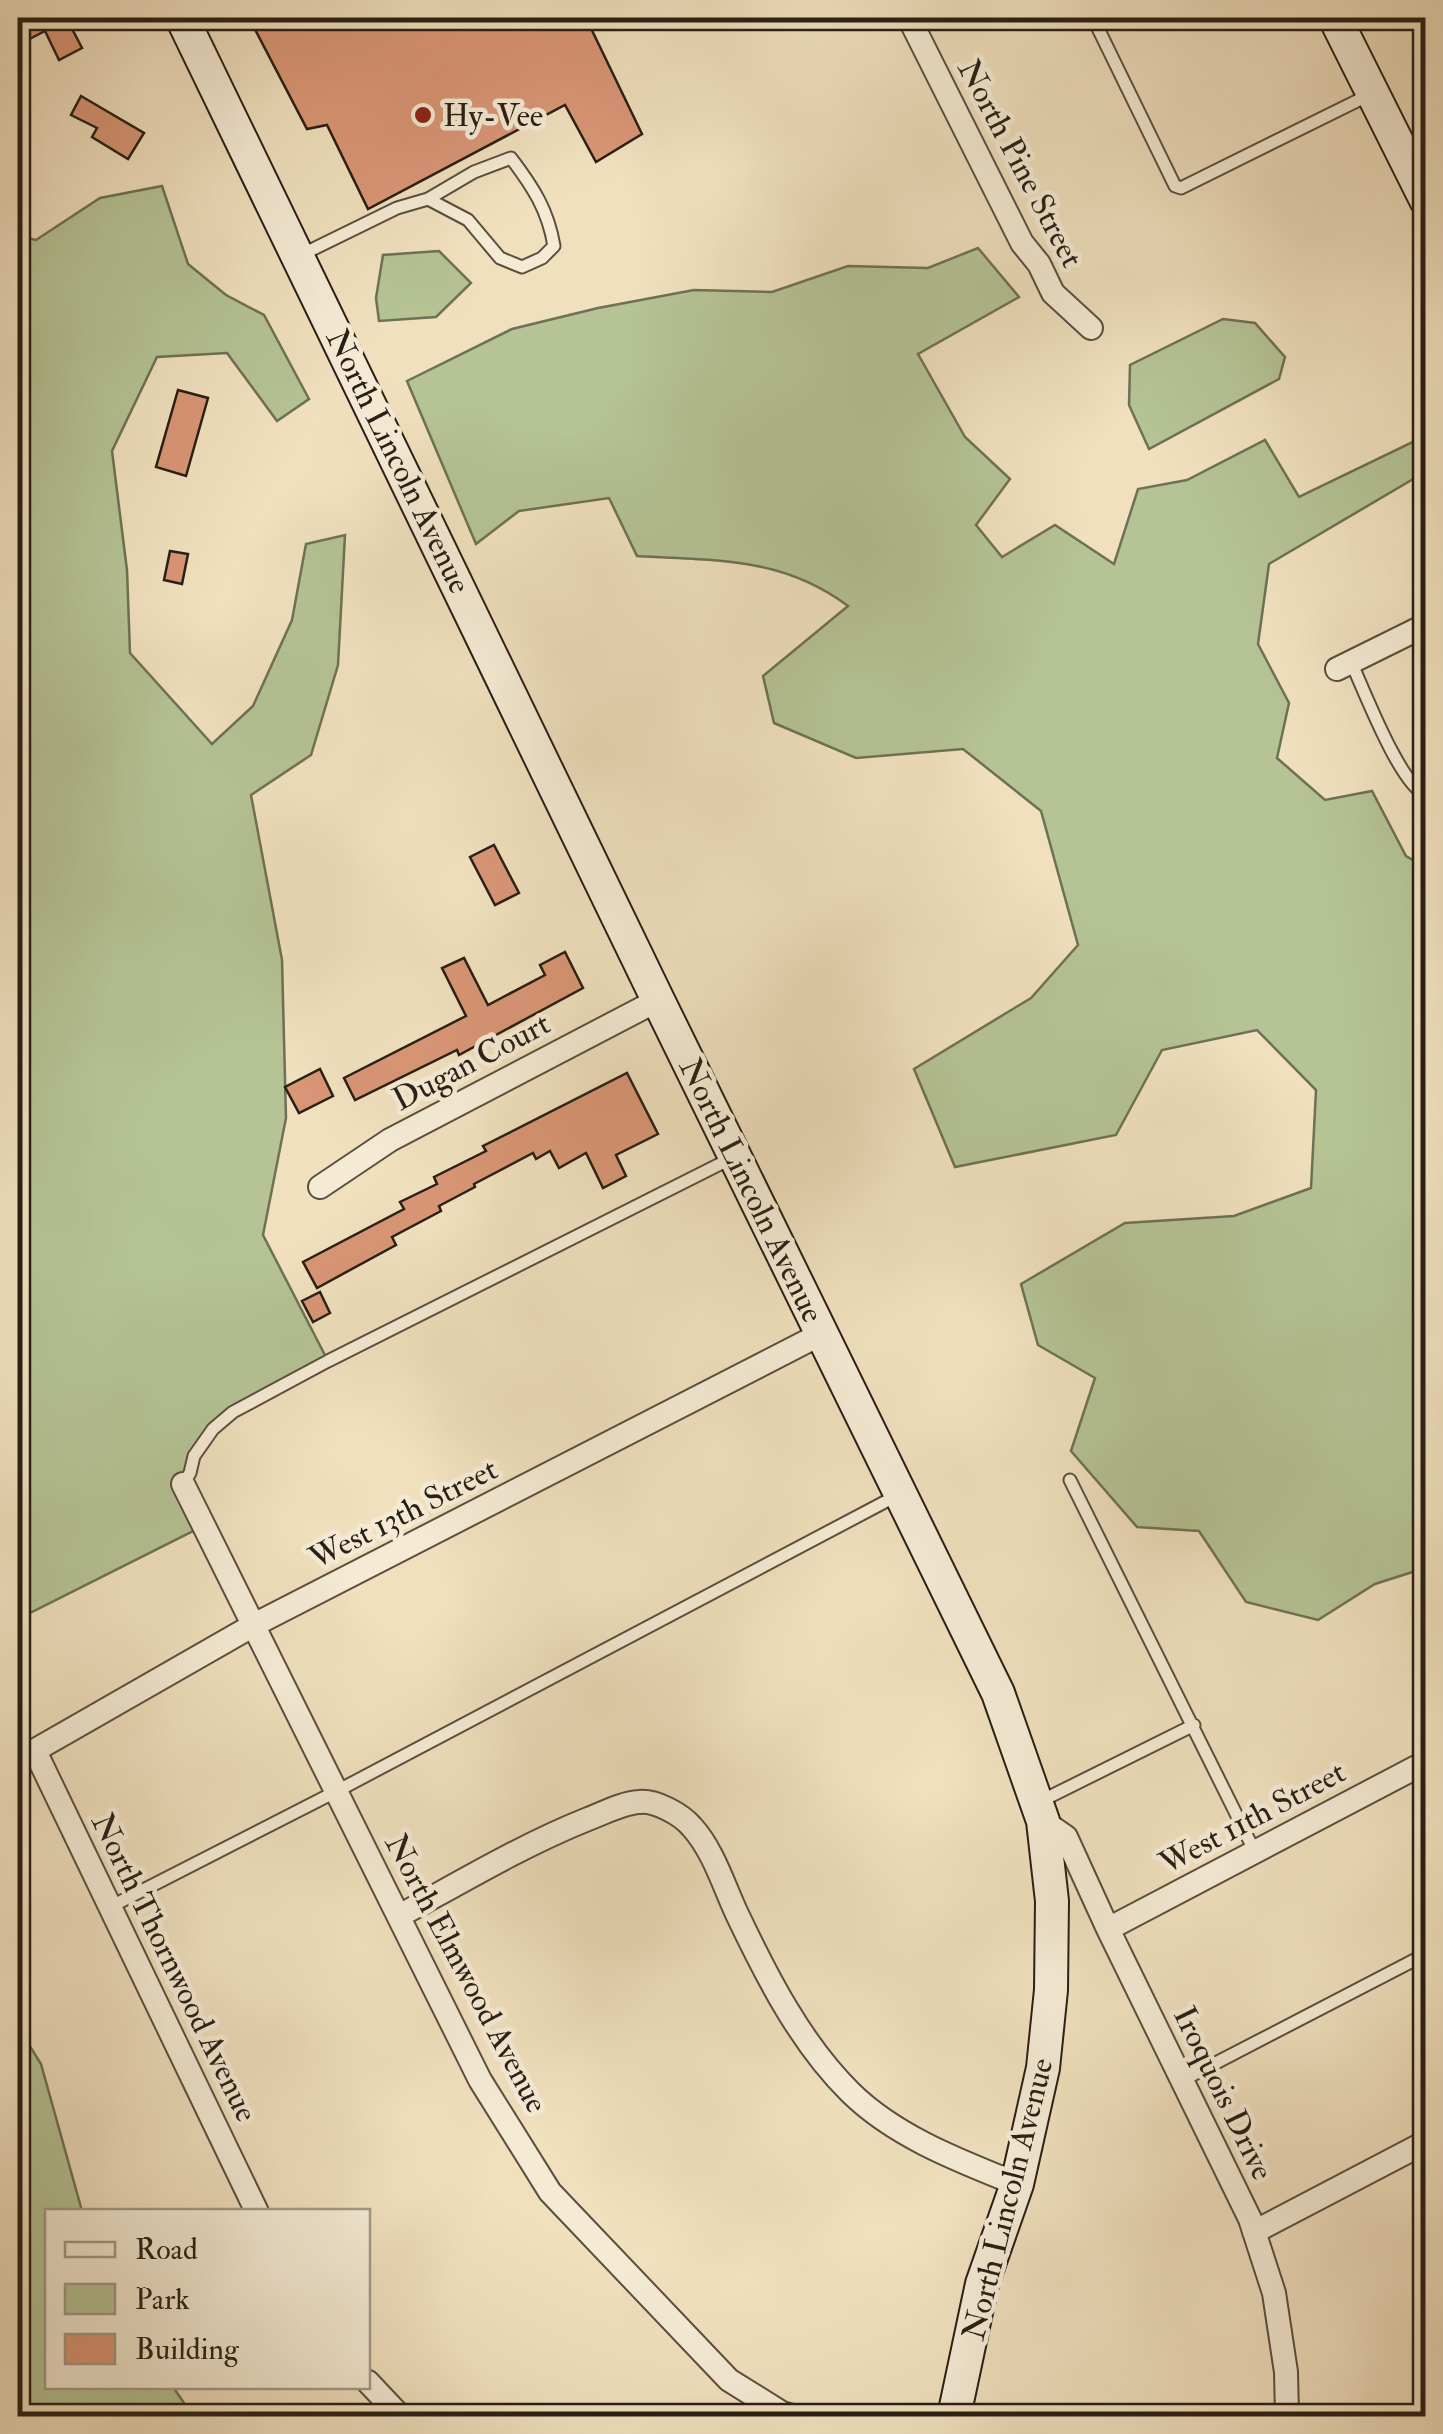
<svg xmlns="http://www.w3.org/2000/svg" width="1443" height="2434" font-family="'IM FELL Double Pica',serif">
<rect width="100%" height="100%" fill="#f0e0be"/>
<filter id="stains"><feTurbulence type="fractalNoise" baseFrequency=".002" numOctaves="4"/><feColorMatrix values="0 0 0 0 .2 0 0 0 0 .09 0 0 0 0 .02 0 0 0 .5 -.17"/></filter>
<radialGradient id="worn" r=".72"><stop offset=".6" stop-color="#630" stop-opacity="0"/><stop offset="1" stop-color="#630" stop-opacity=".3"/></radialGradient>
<!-- green -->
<path fill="#b5c395" stroke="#6e7155" stroke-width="2.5" d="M 162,186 L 188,264 L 226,295 L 264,315 L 309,399 L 277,421 L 227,353 L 157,357 L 112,451 L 127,570 L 130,653 L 212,744 L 253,706 L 292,620 L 306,544 L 345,535 L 338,665 L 311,755 L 251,795 L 282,960 L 286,1118 L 263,1235 L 328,1361 L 213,1429 L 190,1473 L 205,1525 L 18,1619 L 18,236 L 36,240 L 100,198 Z
M 978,248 L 1019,297 L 918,354 L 965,437 L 1010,479 L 976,525 L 1002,557 L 1055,525 L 1114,564 L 1138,489 L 1187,480 L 1265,440 L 1299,497 L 1425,436 L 1425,472 L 1269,564 L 1258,644 L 1289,703 L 1277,758 L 1325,800 L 1372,791 L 1406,856 L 1425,867 L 1425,1568 L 1375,1584 L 1318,1620 L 1246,1602 L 1199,1531 L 1137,1527 L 1071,1451 L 1095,1378 L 1038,1345 L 1021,1284 L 1125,1223 L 1234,1216 L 1311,1188 L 1316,1090 L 1257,1030 L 1162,1050 L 1116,1135 L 955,1167 L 914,1069 L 1031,998 L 1078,945 L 1041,811 L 963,749 L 856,758 L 774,723 L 763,676 L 848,606 C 781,556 715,561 637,556 L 609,498 L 519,511 L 476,544 L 407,381 L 512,329 L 598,308 L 694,290 L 772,292 L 848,266 L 928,268 Z
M 439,251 L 471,283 L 436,317 L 379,321 L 376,298 L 383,255 Z
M 1223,319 L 1255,323 L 1285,357 L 1279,379 L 1149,449 L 1129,405 L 1130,365 Z
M 18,2027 L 41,2064 L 82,2211 L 48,2212 L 48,2386 L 173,2387 L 193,2416 L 18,2416 Z"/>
<!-- building -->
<path fill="#d99676" stroke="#281f15" stroke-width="2.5" d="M 18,18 L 71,18 L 67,19 L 82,48 L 59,60 L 45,31 L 18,45 Z
M 249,18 L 586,18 L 642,134 L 596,162 L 565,105 L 368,209 L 327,125 L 307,129 Z
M 81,96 L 144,133 L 128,159 L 92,137 L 97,128 L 71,115 Z
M 178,390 L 208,398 L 186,476 L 156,467 Z
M 170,551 L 188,554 L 182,584 L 164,580 Z
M 494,845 L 519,893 L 495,905 L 470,857 Z
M 565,952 L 583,988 L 459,1055 L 457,1050 L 355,1100 L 344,1078 L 466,1016 L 442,968 L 464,958 L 488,1005 L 545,975 L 540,965 Z
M 320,1069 L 333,1096 L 299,1113 L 285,1087 Z
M 627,1073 L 658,1134 L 616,1155 L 626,1176 L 603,1188 L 586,1153 L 559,1168 L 550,1151 L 536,1159 L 533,1153 L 474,1184 L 475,1187 L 439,1206 L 441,1211 L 392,1237 L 396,1245 L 317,1288 L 303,1262 L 404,1209 L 400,1202 L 437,1184 L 434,1177 L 486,1151 L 483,1146 Z
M 320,1292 L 330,1313 L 313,1322 L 302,1301 Z"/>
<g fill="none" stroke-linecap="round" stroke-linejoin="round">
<defs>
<path id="lane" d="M 1093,18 L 1175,186 L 1181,188 L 1371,94
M 299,256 L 397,208 L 428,199 L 468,220 L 500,258 L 522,267 L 542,258 L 554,246 C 548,210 533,187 511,158 L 474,172 L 428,199
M 1351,662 C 1364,690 1400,785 1426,795
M 1070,1480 L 1255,1852
M 183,1484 L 190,1473 L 194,1456 L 213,1429 L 233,1412 L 328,1361 L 732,1158
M 1041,1801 L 1194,1725
M 110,1907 L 337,1791 L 898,1495
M 1181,2081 L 1426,1954"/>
<path id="street" d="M 909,18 L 1022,243 L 1039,264 L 1053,293 L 1091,328
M 1337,669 L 1426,625
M 320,1187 L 390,1140 L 658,1000
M 183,1484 L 480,2080 L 550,2192 L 729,2380 L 782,2413 L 792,2416
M 35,1751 L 257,2212
M 18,1760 L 252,1626 L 823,1333
M 1043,1821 L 1066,1837 L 1108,1929 L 1250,2219 L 1274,2293 L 1286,2372 L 1287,2416
M 399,1916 C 461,1882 523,1845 588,1819 C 604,1813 622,1803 639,1802 C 655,1800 681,1814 692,1827 C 713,1850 724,1886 737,1914 C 767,1977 801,2044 851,2093 C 896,2137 960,2161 1017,2184
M 1108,1929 L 1426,1762
M 1254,2232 L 1426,2142
M 368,2382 L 400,2416"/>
<path id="secondary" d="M 182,18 L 658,1000 L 998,1693 L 1043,1821 L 1052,1901 L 1051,1990 L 1043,2068 L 1017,2184 L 982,2284 L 954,2416
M 1335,18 L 1426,200"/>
</defs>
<!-- lane casing -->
<use href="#lane" stroke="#5a4f3f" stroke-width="15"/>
<!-- street casing -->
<use href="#street" stroke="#5a4f3f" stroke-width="26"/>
<!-- secondary casing -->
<use href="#secondary" stroke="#281f15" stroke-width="36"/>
<!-- lane -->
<use href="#lane" stroke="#f5ebd5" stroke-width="11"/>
<!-- street -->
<use href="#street" stroke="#f5ebd5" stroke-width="22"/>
<!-- secondary -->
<use href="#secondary" stroke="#f5ebd5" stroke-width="32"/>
</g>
<!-- markers -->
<circle fill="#8f2418" stroke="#f5ebd5" stroke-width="4" cx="423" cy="115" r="10"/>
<g text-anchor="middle" stroke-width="9" stroke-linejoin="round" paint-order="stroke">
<!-- poi labels -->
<g font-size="32" fill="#281f15" stroke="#f5ebd5" text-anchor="start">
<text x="443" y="126">Hy-Vee</text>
</g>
<!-- street labels -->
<g font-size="32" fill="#281f15" stroke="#f5ebd5">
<text transform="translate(1021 163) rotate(62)" y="11">North Pine Street</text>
<text transform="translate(399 461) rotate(64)" y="11">North Lincoln Avenue</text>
<text transform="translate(471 1061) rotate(-28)" y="11">Dugan Court</text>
<text transform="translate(752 1190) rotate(64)" y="11">North Lincoln Avenue</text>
<text transform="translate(403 1513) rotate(-27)" y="11">West 13th Street</text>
<text transform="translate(1252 1817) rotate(-28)" y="11">West 11th Street</text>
<text transform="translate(175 1967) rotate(64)" y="11">North Thornwood Avenue</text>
<text transform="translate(467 1973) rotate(62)" y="11">North Elmwood Avenue</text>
<text transform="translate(1224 2093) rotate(64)" y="11">Iroquois Drive</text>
<text transform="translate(1007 2199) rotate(-76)" y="11">North Lincoln Avenue</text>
</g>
</g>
<!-- margin -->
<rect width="1443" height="2434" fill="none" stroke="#f0e0be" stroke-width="60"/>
<rect x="20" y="20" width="1403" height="2394" fill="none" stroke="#281f15" stroke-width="5"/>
<rect x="30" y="30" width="1383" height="2374" fill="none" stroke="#281f15" stroke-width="2.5"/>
<!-- legend -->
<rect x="45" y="2209" width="325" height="180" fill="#f5ebd5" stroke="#a39988" stroke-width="2.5"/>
<rect x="65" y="2242" width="50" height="15" fill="#f5ebd5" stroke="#a39988" stroke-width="2.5"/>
<text x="135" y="2259" font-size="30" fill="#281f15">Road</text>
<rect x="65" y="2284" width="50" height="30" fill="#b5c395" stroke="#a39988" stroke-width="2.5"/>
<text x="135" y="2309" font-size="30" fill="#281f15">Park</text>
<rect x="65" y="2334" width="50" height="30" fill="#d99676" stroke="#a39988" stroke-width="2.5"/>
<text x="135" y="2359" font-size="30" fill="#281f15">Building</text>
<rect width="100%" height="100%" filter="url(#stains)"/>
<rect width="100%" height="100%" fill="url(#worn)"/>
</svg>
